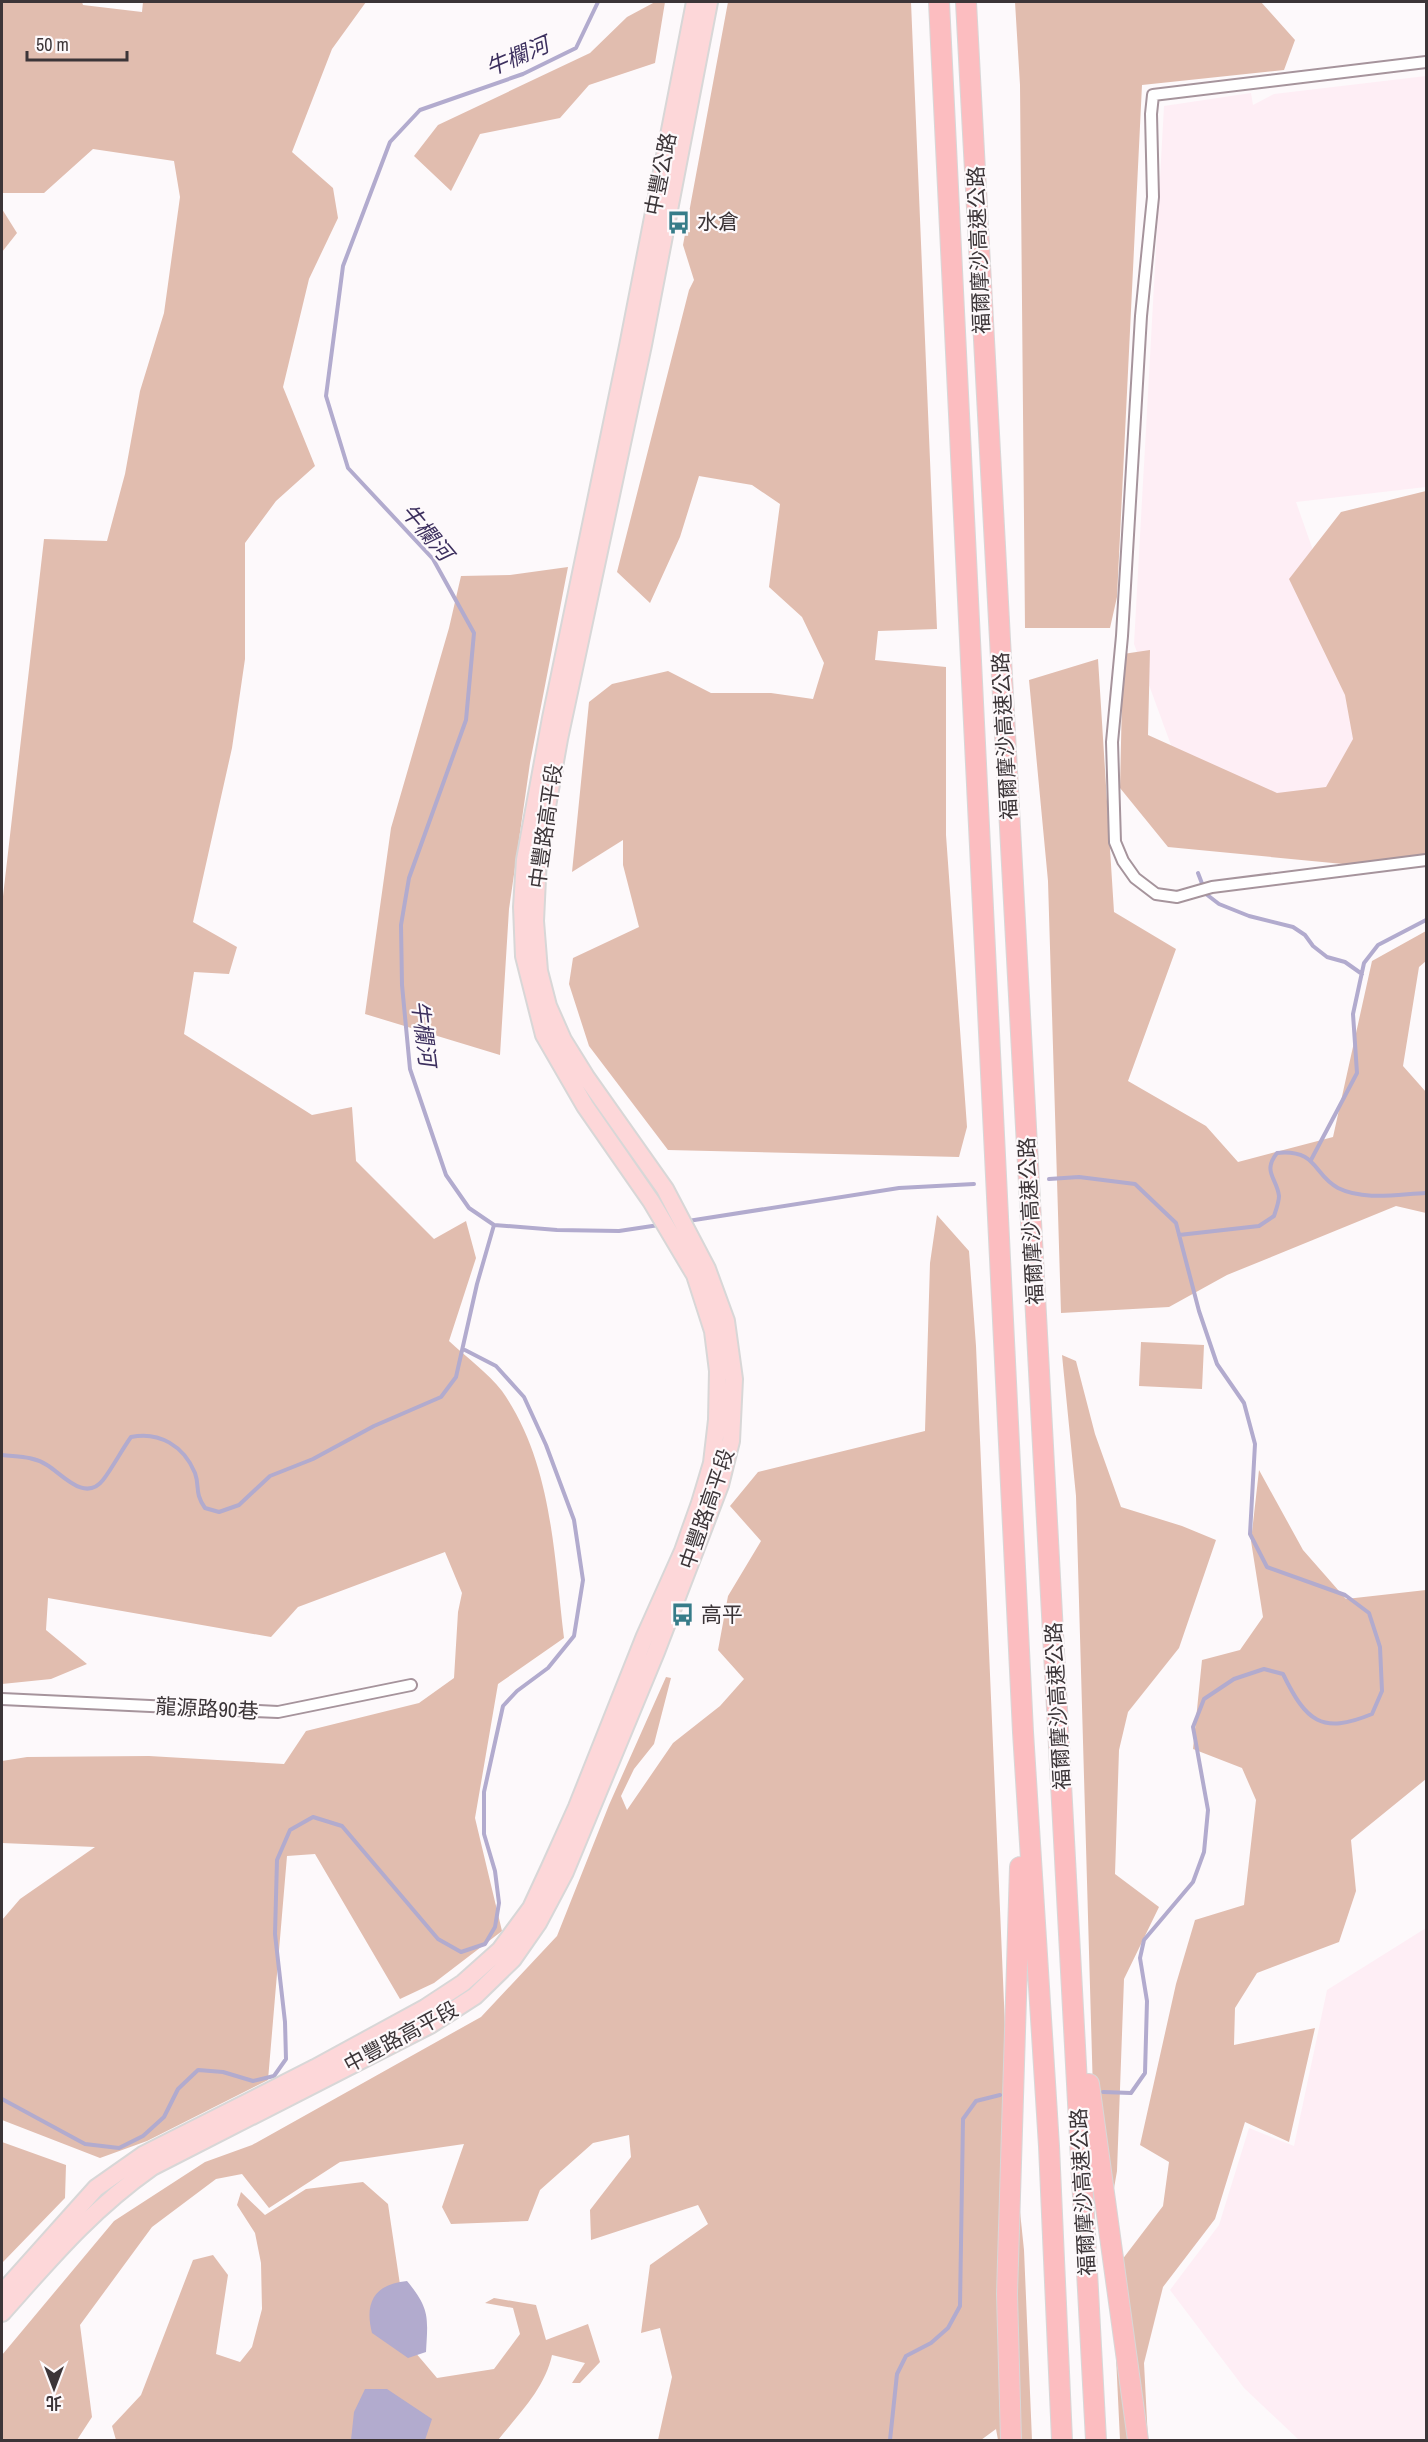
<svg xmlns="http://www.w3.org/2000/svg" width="1428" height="2442" font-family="'Archivo Narrow','Noto Sans TC',sans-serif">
<rect width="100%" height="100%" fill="#fdf9fb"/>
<!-- built -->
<path fill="#feeef5" d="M 1426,76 L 1426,487 L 1296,502 L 1378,735 L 1317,804 L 1179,767 L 1134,644 L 1164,106 L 1251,93 L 1253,105 L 1274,94 Z
M 1426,1928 L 1426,2440 L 1299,2440 L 1244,2388 L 1170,2290 L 1219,2225 L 1249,2128 L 1294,2146 L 1327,1990 Z"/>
<!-- green -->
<path fill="#e1bdaf" d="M 2,2 L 82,2 L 83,5 L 142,12 L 143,2 L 366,2 L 332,49 L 292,152 L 333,188 L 338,218 L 309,279 L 283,387 L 315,466 L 276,501 L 245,543 L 245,659 L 232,748 L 193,922 L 237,947 L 229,974 L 194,972 L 184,1034 L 312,1115 L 352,1107 L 356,1161 L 434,1239 L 466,1221 L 476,1258 L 449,1341 C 466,1357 488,1373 502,1391 C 552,1462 554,1555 564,1638 L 498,1684 L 475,1818 L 502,1931 L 434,1983 L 400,1999 L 315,1854 L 287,1856 L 268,2080 L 147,2141 L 100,2158 L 2,2120 L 2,1920 L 20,1899 L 95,1847 L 2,1843 L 2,1761 L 27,1757 L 149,1756 L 284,1764 L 306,1731 L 419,1703 L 454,1678 L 458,1612 L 462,1593 L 445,1552 L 298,1607 L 271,1637 L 48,1598 L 46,1630 L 87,1664 L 51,1679 L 2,1684 L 2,905 L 44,539 L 107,541 L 125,474 L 140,391 L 164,313 L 180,197 L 174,161 L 93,149 L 44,193 L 2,193 Z
M 655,2 L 665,2 L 655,63 L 589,85 L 560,118 L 480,134 L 451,191 L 414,156 L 438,125 L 590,53 L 627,17 Z
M 728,2 L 911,2 L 937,629 L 878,631 L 875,660 L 946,667 L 946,835 L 967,1127 L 959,1157 L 668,1150 L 589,1046 L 569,984 L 573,958 L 639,927 L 623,865 L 623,840 L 572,872 L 589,702 L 612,684 L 668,671 L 711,693 L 771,693 L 813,699 L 824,663 L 802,617 L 769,587 L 780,504 L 752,485 L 699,476 L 680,537 L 650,603 L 617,572 L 689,290 L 694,280 L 683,245 Z
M 1015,2 L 1261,2 L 1295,40 L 1284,70 L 1142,85 L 1117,597 L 1110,628 L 1025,628 L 1020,85 Z
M 2,209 L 17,233 L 2,252 Z
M 1426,491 L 1426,859 L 1364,866 L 1168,847 L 1120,788 L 1123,654 L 1150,650 L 1148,735 L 1277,793 L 1326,787 L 1353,739 L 1345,695 L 1289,579 L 1341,512 Z
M 568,567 L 530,763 L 509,909 L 500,1055 L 365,1014 L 391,828 L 449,628 L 461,576 L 510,575 Z
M 1098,659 L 1114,912 L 1176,949 L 1128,1081 L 1206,1126 L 1238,1162 L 1333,1137 L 1372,961 L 1426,931 L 1426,961 L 1419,967 L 1403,1066 L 1426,1092 L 1426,1213 L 1396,1206 L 1227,1275 L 1169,1307 L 1061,1313 L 1048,881 L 1029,680 Z
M 937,1215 L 969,1251 L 976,1346 L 1008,2097 L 1024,2250 L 1032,2440 L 998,2440 L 996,2429 L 981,2440 L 658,2440 L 672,2377 L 660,2328 L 641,2333 L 650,2265 L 708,2224 L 698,2205 L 591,2240 L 590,2210 L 631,2157 L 629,2135 L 593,2143 L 540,2190 L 528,2221 L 451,2224 L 442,2207 L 464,2144 L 340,2162 L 269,2208 L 242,2174 L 216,2179 L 152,2227 L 80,2325 L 92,2417 L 77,2440 L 2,2440 L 2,2355 L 114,2221 L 205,2162 L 252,2145 L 481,2017 L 557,1936 L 609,1805 L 666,1677 L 671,1678 L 654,1744 L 634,1769 L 621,1796 L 627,1810 L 673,1743 L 720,1706 L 744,1679 L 718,1650 L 728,1596 L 761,1541 L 730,1506 L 758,1472 L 925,1431 L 930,1263 Z
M 1141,1342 L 1204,1345 L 1202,1389 L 1139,1386 Z
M 1062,1355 L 1076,1361 L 1095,1434 L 1121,1507 L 1182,1526 L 1216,1540 L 1179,1648 L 1128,1712 L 1119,1750 L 1115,1874 L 1159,1907 L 1124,1979 L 1117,2171 L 1108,2223 L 1094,2127 L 1076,1496 Z
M 1259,1470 L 1303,1550 L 1346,1599 L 1426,1590 L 1426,1779 L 1351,1840 L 1356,1891 L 1339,1942 L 1257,1973 L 1235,2008 L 1234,2045 L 1315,2028 L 1289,2142 L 1245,2122 L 1215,2219 L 1163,2287 L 1144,2363 L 1148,2440 L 1120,2440 L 1112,2273 L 1163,2206 L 1169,2162 L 1140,2145 L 1176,1984 L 1195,1920 L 1244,1905 L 1256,1800 L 1242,1768 L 1193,1749 L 1202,1660 L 1240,1650 L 1263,1617 L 1251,1541 Z
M 2,2142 L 66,2165 L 65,2198 L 2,2263 Z
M 363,2182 L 388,2204 L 409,2345 L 437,2378 L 494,2369 L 520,2334 L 513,2308 L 485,2303 L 494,2298 L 536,2305 L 546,2340 L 588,2324 L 600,2362 L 580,2383 L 572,2383 L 585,2363 L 552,2355 C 545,2388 519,2414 498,2440 L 116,2440 L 112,2426 L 141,2395 L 193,2260 L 213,2255 L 228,2275 L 216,2354 L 240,2362 L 252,2347 L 262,2309 L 261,2263 L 255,2233 L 237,2205 L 241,2192 L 265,2215 L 306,2189 Z"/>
<!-- water -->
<path fill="#b2abce" d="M 407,2281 C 430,2309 428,2317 426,2352 L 408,2358 L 372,2333 C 364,2302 375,2284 407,2281 Z
M 365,2389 L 387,2389 L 432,2419 L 425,2440 L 351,2440 L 354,2412 Z"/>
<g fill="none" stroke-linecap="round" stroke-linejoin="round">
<!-- stream -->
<path stroke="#b2abce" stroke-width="4" d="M 598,2 L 576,48 L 523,74 L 420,110 L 390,142 L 343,266 L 326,396 L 348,468 L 433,559 L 474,633 L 466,720 L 409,878 L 401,925 L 402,985 L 410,1069 L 446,1175 L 469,1208 L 494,1225 L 557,1230 L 619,1231 L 659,1225
M 1198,873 L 1206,894 L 1219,904 L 1249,916 L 1293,927 L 1305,935 L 1313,946 L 1327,957 L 1345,962 L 1362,974
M 1311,1160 L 1357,1073 L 1353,1014 L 1364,963 L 1378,945 L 1426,920
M 1049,1179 L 1079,1177 L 1135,1184 L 1176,1223 L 1199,1311 L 1217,1364 L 1244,1403 L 1255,1444 L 1250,1534 L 1267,1567 L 1345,1595 L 1369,1613 L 1380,1647 L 1382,1691 L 1372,1714 C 1321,1735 1306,1721 1283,1674 L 1264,1669 L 1234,1679 L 1204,1699 L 1193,1727 L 1208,1810 L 1204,1852 L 1193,1882 L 1144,1940 L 1140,1958 L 1147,2001 L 1145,2073 L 1131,2093 L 1103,2092
M 688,1221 L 899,1188 L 974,1184
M 1179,1235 L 1259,1226 L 1274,1216 C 1276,1210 1279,1202 1279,1196 C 1277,1178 1262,1172 1277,1153 C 1318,1149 1313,1175 1338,1188 C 1364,1201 1399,1194 1426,1193
M 2,1455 C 17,1457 33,1456 47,1465 C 62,1474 85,1503 103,1480 C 113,1467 121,1451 131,1437 C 159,1431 184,1446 195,1473 C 200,1487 194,1492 205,1508 L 219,1512 L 239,1505 L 270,1476 L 313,1459 L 374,1426 L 441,1397 L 456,1377 L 477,1284 L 494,1225
M 2,2099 L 85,2144 L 119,2148 L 143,2136 L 164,2117 L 178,2089 L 198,2070 L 223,2072 L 253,2081 L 274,2076 L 286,2059 L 285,2022 L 275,1934 L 277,1860 L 290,1830 L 313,1817 L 342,1826 L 438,1939 L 461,1952 L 485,1944 L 495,1927 L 499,1903 L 495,1871 L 484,1834 L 484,1792 L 503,1706 L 517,1691 L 548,1668 L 574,1636 L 583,1580 L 574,1520 L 546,1445 L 524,1397 L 496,1366 L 465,1350
M 890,2440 L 897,2374 L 906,2356 L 931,2343 L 948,2328 L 960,2306 L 963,2119 L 976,2101 L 1000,2095"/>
<defs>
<path id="minor" d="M 1426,62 L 1153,95 L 1151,114 L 1153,197 L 1141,316 L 1122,636 L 1112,742 L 1115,842 L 1123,861 L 1135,878 L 1156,894 L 1177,897 L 1212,887 L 1426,860
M 2,1699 L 278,1712 L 411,1685"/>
<path id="primary" d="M 2,2293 L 96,2188 L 143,2155 L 315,2068 L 425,2008 L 463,1983 L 500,1950 L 531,1908 L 550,1867 L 577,1807 L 645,1636 L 683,1551 L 700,1503 L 712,1463 L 717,1420 L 718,1371 L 713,1331 L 695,1275 L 651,1201 L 585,1106 L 544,1035 L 524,956 L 522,907 L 525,860 L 551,718 L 628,346 L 695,2
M 2,2313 C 51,2258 91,2210 152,2167 L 430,2025 L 475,1996 L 513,1959 L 538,1923 L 565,1872 L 656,1652 L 720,1485 L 731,1441 L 734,1379 L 726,1321 L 707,1269 L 665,1189 L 586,1077 L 563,1040 L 548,1006 L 539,971 L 535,921 L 538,857 L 559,739 L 643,345 L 709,2"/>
<path id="motorway" d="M 939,2 L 1023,1732 L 1049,2146 L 1062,2440
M 966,2 L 1096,2440
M 1089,2084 L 1138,2440
M 1011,2440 L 1007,2294 L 1020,1867"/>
</defs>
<!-- minor casing -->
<use href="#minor" stroke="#a6949c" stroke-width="14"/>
<!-- primary casing -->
<use href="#primary" stroke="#d8d7d7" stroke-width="20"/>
<!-- motorway casing -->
<use href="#motorway" stroke="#d8d7d7" stroke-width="22"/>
<!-- minor -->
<use href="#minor" stroke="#fff" stroke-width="10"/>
<!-- primary -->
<use href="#primary" stroke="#fdd7d9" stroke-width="16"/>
<!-- motorway -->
<use href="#motorway" stroke="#fcbdc0" stroke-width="20"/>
</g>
<!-- icons -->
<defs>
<symbol id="bus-bare" viewBox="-9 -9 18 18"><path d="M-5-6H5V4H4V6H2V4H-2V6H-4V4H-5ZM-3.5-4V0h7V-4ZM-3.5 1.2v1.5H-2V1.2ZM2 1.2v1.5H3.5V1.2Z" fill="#377c89" stroke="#fdf9fb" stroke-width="2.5" paint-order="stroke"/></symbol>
</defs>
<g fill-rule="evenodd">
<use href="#bus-bare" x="662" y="206" width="33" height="33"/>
<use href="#bus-bare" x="666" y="1598" width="33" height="33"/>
</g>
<g text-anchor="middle" stroke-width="4.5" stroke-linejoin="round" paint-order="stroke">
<!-- street labels -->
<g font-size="21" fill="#3c3538" stroke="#fdf9fb">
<text transform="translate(661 174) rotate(-79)" y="7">中豐公路</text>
<text transform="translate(979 250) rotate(-92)" y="7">福爾摩沙高速公路</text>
<text transform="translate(1005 736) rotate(-93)" y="7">福爾摩沙高速公路</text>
<text transform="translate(546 826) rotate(-82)" y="7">中豐路高平段</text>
<text transform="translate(1031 1221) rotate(-93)" y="7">福爾摩沙高速公路</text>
<text transform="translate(707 1509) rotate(-71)" y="7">中豐路高平段</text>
<text transform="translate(1058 1706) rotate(-93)" y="7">福爾摩沙高速公路</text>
<text transform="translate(207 1709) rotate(3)" y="7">龍源路90巷</text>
<text transform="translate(401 2037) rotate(-28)" y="7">中豐路高平段</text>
<text transform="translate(1083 2192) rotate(-93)" y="7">福爾摩沙高速公路</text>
</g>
<!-- poi labels -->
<g font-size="21" fill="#3c3538" stroke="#fdf9fb" text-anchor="start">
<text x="697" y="229">水倉</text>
<text x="701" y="1622">高平</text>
</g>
<!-- water labels -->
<g font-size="22" font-style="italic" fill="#3c2f5e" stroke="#fdf9fb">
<text transform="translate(517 56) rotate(-23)" y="8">牛欄河</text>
<text transform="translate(427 532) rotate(50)" y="8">牛欄河</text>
<text transform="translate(424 1033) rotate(83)" y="8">牛欄河</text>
</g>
</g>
<!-- border -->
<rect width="1428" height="2442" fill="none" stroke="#3c3538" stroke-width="6"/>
<!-- north arrow -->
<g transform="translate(54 2388) rotate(180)" stroke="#fdf9fb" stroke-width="4.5" paint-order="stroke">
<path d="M0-4.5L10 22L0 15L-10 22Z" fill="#3c3538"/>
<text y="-9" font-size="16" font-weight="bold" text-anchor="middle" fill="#3c3538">北</text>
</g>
<!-- scale -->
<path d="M27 51v9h100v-9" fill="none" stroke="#3c3538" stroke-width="3"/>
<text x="36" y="51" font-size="18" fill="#3c3538" stroke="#fdf9fb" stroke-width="4.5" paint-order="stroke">50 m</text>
</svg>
